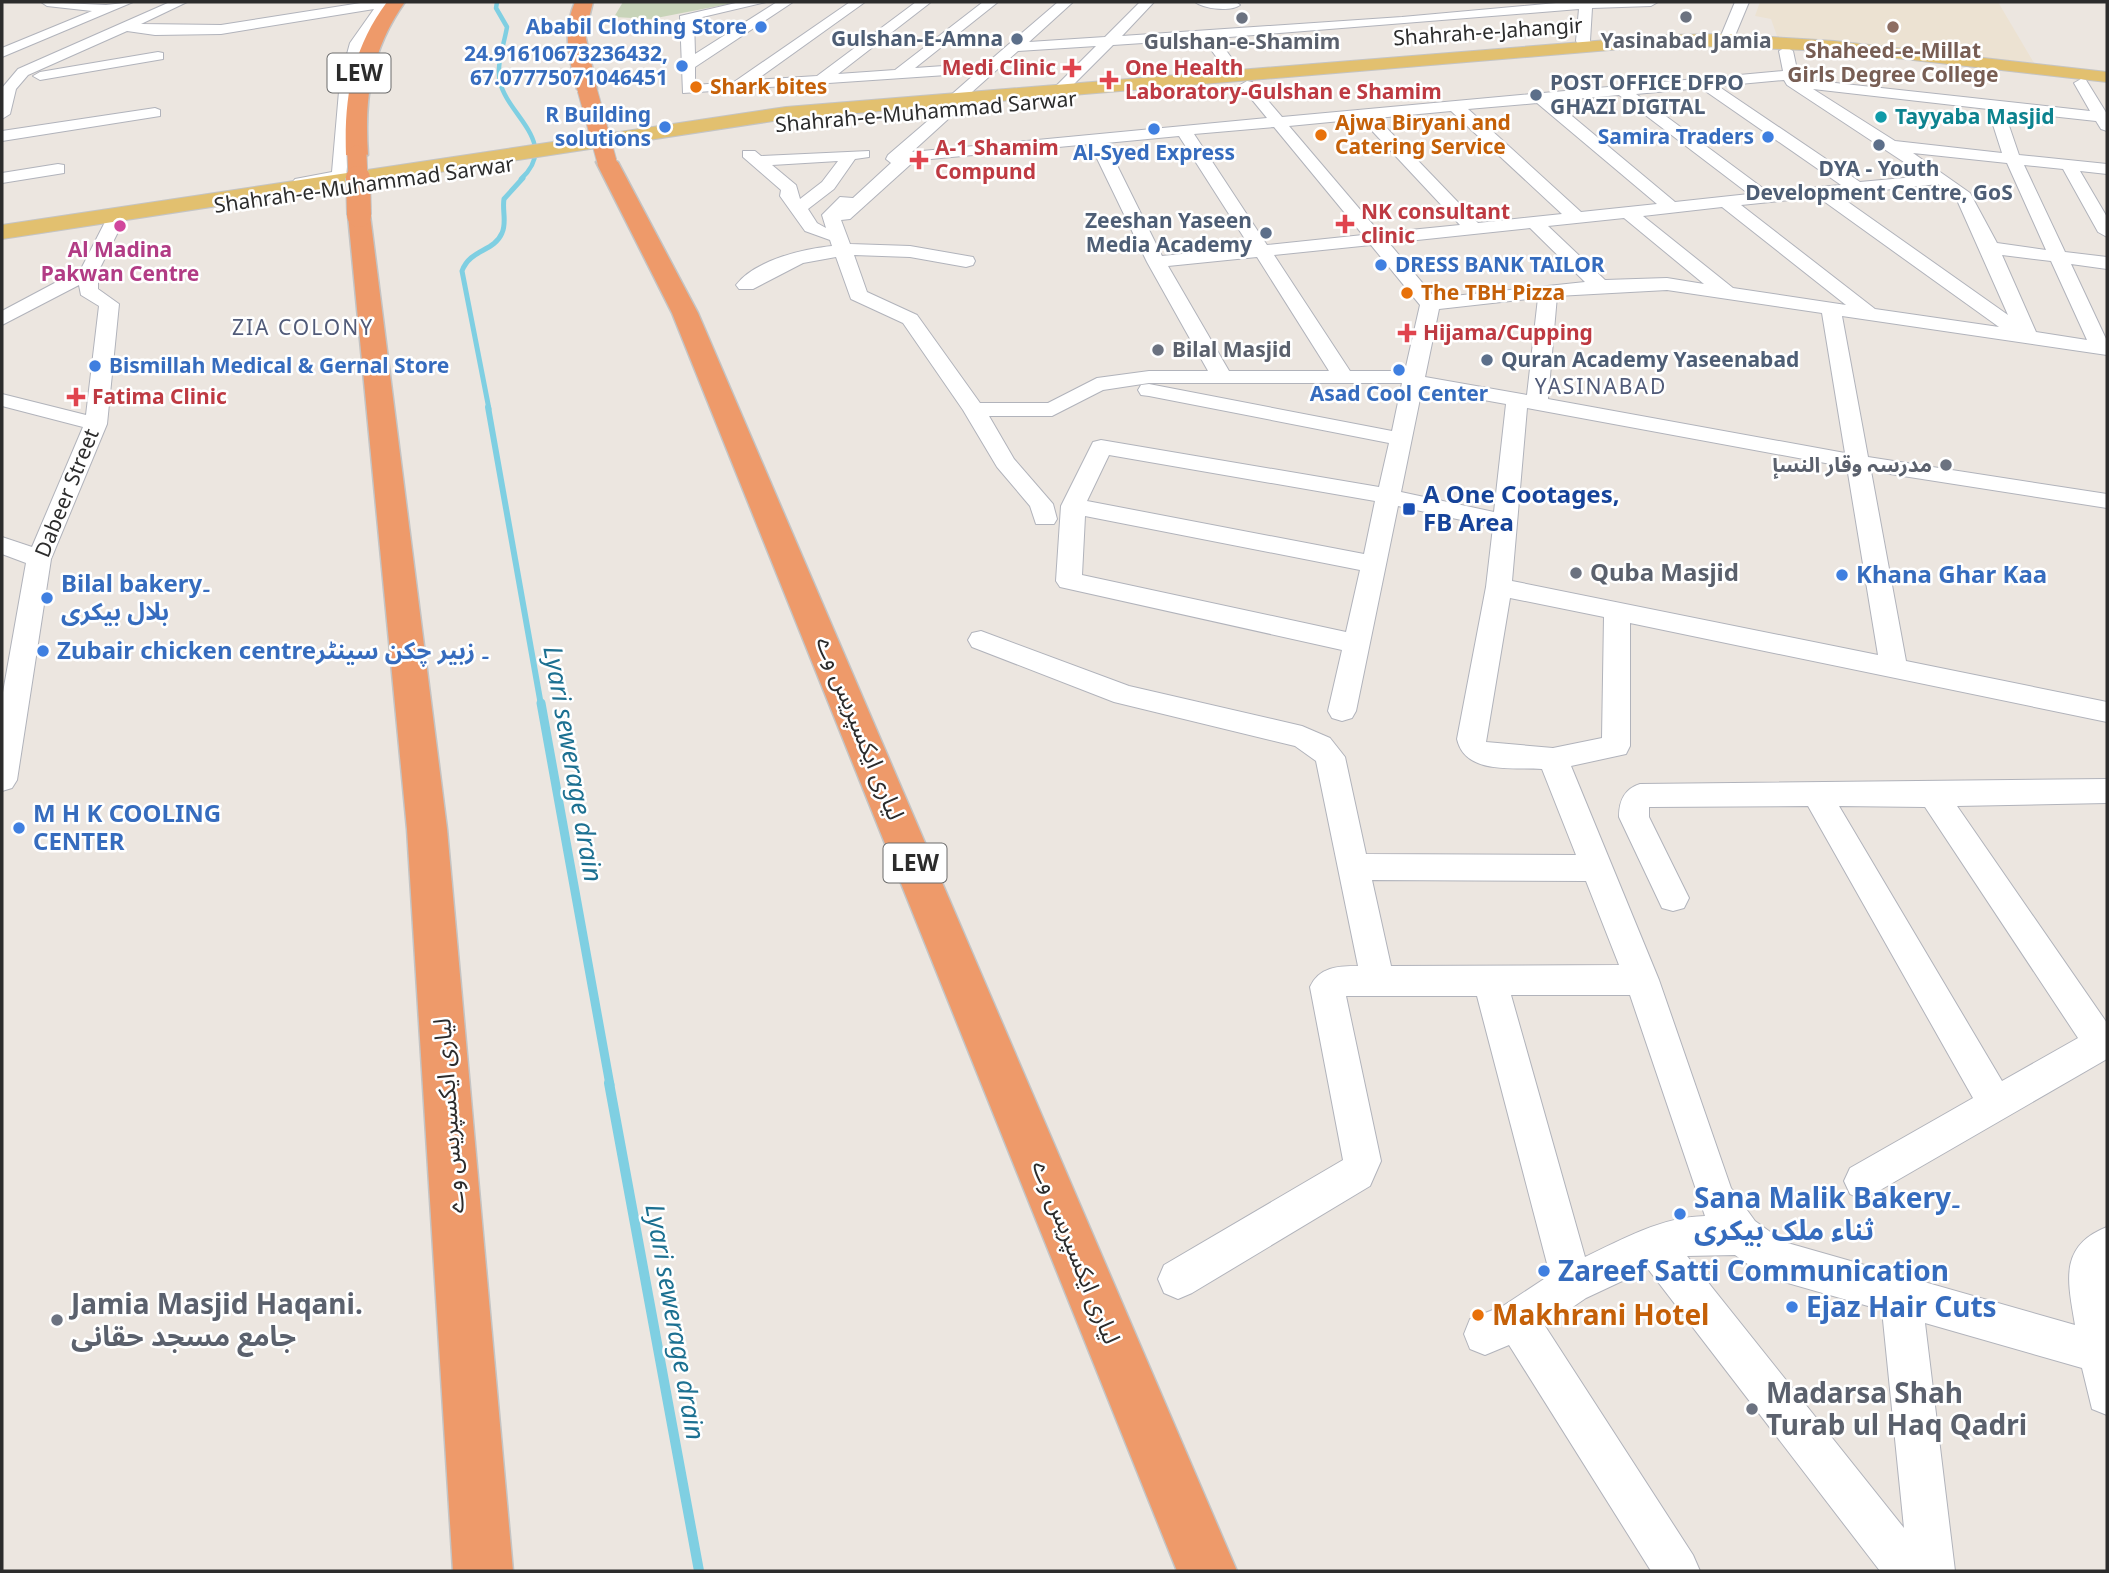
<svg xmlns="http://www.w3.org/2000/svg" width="2109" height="1573" font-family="'Noto Sans','Noto Sans Arabic',sans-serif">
<rect width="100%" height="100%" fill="#ece6e0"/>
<!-- education -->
<path fill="#ece2d2" d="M 1760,2 L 1998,2 L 2034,63 L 1777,36 L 1771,19 L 1755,16 Z"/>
<!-- cemetery -->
<path fill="#c8d4b9" d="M 623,2 L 739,2 L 651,19 L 614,17 Z"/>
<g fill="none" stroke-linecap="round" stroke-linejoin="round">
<!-- stream-far4 -->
<path stroke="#7fcfe2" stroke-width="4.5" d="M 497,2 L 496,8 L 507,27 C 504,45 496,64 500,82 C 508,116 560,143 521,179"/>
<!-- stream-far3 -->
<path stroke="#7fcfe2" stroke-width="5" d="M 489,409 L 462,271 C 470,249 494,252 502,233 C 507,223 502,210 504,199 L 523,178"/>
<!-- stream-far2 -->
<path stroke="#7fcfe2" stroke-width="6" d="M 488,407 L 541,705"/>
<!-- stream-far1 -->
<path stroke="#7fcfe2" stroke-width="9" d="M 541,703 L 610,1085"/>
<!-- stream -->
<path stroke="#7fcfe2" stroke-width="10" d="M 609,1083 L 699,1571"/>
<defs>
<path id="minor" d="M 41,2 L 106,5 L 133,2 L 2,57 L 2,48 L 92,11 L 47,6 Z
M 170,2 L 187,2 L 141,24 L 221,25 L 367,2 L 391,2 L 364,43 L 354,80 L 346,179 L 301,188 L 292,183 L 295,179 L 332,172 L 340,80 L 350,43 L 374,9 L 221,34 L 155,35 L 127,31 L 28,75 L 16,89 L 10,114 L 2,119 L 2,88 L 18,69 Z
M 740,2 L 766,2 L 694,19 L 695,54 L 777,2 L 793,2 L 695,67 L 695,85 L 734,82 L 850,2 L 865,2 L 756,80 L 817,76 L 916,2 L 931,2 L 838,74 L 895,70 L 983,2 L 998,2 L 915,68 L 987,63 L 1058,2 L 1073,2 L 1029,42 L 1105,37 L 1140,2 L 1154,2 L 1122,36 L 1402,17 L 1567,2 L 1658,2 L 1651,6 L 1592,8 L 1590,41 L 1594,47 L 1587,51 L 1582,50 L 1576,41 L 1579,9 L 1217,38 L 1244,75 L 1237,79 L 1232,78 L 1203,39 L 1113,45 L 1067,91 L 1057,91 L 1057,85 L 1096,46 L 1018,51 L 963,100 L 957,111 L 912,152 L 1267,118 L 1240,85 L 1247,81 L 1252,82 L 1282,117 L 1783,71 L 1779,51 L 1786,47 L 1793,51 L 1799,79 L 2090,111 L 2074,83 L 2081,79 L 2086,80 L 2107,114 L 2107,131 L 2101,129 L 2096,121 L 2004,111 L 2019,155 L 2107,164 L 2107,174 L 2080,171 L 2107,217 L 2107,237 L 2098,232 L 2063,169 L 2024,165 L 2065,252 L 2107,257 L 2107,269 L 2071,264 L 2107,341 L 2107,355 L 1842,316 L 1868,457 L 2107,494 L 2107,508 L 1871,471 L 1906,661 L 2107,702 L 2107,722 L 1630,623 L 1630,746 L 1626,754 L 1571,766 L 1659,980 L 1731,1188 L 1755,1221 L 1784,1242 L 2075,1325 C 2068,1282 2058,1246 2107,1227 L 2107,1415 L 2092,1409 L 2082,1368 L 1925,1323 L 1955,1571 L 1880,1571 L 1648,1269 L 1586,1298 L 1545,1326 L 1693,1555 L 1700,1571 L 1651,1571 L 1509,1345 L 1485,1355 L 1470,1349 L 1464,1334 L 1470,1319 L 1503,1306 L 1550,1275 L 1477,996 L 1346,996 L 1381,1161 L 1370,1186 L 1192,1293 L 1178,1299 L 1164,1293 L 1158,1279 L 1164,1265 L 1343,1160 L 1310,987 C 1319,967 1338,966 1358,966 L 1316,761 L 1295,746 L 1114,702 L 972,647 L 968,640 L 972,633 L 981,631 L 1129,686 L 1302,726 L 1330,738 L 1345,757 L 1366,854 L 1576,855 L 1542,769 C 1513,767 1465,775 1457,739 L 1486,587 L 1493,527 L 1398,506 L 1356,711 L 1352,718 L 1342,721 L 1332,718 L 1328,711 L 1342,650 L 1060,587 L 1056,581 L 1061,506 L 1093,442 L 1101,440 L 1379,487 L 1389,443 L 1149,396 L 1141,395 L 1138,390 L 1141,385 L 1149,384 L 1392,431 L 1402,383 L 1149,383 L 1103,390 L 1052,416 L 989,416 L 1014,459 L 1053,504 L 1057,519 L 1054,524 L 1036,524 L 1030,506 L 997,467 L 963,410 L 903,323 L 851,299 L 836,257 L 803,263 L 753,289 L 739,289 L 736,285 C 755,260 803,249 832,246 L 830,240 L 805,231 L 780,196 L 781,190 L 743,157 L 743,151 L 755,151 L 761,156 L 869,151 L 869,157 L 855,159 L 834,189 L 808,209 L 817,223 L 826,228 L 822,215 L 840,197 L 853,198 L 891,163 L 886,159 L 888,155 L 945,106 L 951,95 L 976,73 L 683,93 L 680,16 ZM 1784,80 L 1787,85 L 1925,176 L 1860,182 L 1718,86 ZM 1701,88 L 1841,185 L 1768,192 L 1636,94 ZM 1813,89 L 1988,109 L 2002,153 L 1895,141 ZM 1619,95 L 1749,194 L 1675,202 L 1554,101 ZM 1537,103 L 1657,204 L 1581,212 L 1468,109 ZM 1451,111 L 1562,214 L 1478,223 L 1377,118 ZM 1361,119 L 1460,225 L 1380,233 L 1289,126 ZM 1274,127 L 1363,235 L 1267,245 L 1194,134 ZM 1179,136 L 1250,247 L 1162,256 L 1106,143 ZM 1090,144 L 1147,262 L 1208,371 L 1149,371 L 1097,378 L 1048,403 L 980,403 L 917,315 L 867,292 L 854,255 L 910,257 L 966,267 L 973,265 L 975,261 L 973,257 L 910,246 L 850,244 L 841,220 L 850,219 L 912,163 L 920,160 ZM 1913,153 L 2007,163 L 2046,250 L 1997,243 L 1970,193 ZM 838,161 L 822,182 L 800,199 L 796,185 L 772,165 ZM 1938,184 L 1957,200 L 2008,315 L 1838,195 ZM 1818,197 L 1999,327 L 1875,309 L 1741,205 ZM 1722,207 L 1846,305 L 1733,288 L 1643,216 ZM 1624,218 L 1704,284 L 1667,278 L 1605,280 L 1548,226 ZM 1530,228 L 1585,282 L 1435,298 L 1389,243 ZM 1371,245 L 1420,305 L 1405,371 L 1350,371 L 1274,255 ZM 2002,255 L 2051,261 L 2087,340 L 2036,332 ZM 1257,257 L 1329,371 L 1229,371 L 1168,266 ZM 1667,290 L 1822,313 L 1845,453 L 1548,399 L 1557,296 ZM 1538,298 L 1527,395 L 1425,377 L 1439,309 ZM 1422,389 L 1506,404 L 1494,512 L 1401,492 ZM 1527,408 L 1847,467 L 1878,655 L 1512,581 ZM 1109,455 L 1375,501 L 1364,554 L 1087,501 ZM 1085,516 L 1360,570 L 1346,632 L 1082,575 ZM 1510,598 L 1604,617 L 1602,738 L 1553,748 L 1486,742 ZM 1372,880 L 1586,881 L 1619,965 L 1391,966 ZM 1511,995 L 1630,995 L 1705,1216 C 1661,1217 1623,1239 1585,1257 ZM 1735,1255 L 1760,1273 L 1774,1279 L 1882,1310 L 1904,1528 L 1687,1256 Z
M 1195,2 L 1236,2 L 1240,5 C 1231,12 1204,9 1195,2 Z
M 1735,2 L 1749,2 L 1734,38 L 1722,41 L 1720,38 Z
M 158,52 L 163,53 L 163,59 L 40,80 L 33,76 L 40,72 Z
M 155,108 L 160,110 L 160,116 L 2,141 L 2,131 Z
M 58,164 L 64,165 L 64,173 L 2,183 L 2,173 Z
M 114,217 L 123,222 L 98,272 L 98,289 L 119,304 L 107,424 L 51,559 L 17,780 L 12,788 L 2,791 L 2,698 L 26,563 L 2,554 L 2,537 L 32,547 L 83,427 L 2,406 L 2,394 L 86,415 L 99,306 L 81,295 L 79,285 L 2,325 L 2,311 L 81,269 L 105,222 Z
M 2107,779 L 2107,803 L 1957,806 L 2107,1023 L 2107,1059 L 1863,1200 L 1850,1194 L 1844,1181 L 1850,1168 L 1973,1098 L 1808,806 L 1649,807 L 1649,817 L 1689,898 L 1684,908 L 1673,911 L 1662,908 L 1619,817 C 1619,801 1624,789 1640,784 ZM 1839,806 L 1925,807 L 2078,1038 L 2002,1081 Z"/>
<path id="major" d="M 1724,34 L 1834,41 L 2107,72 L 2107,82 L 1834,51 L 1669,45 L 786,119 L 2,239 L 2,225 L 786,107 L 1669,35 Z"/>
<path id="highway" d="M 387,2 L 405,2 C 371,50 364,97 368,155 L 357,161 L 346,155 C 344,97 352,49 387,2 Z
M 575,2 L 593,2 L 585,34 L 597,89 L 587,95 L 577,89 C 569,59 562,32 575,2 Z
M 607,156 L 618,162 L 698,313 L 1237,1571 L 1177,1571 L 672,313 L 596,162 Z
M 359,208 L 370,215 L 447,829 L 513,1571 L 453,1571 L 407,829 L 348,215 Z"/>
</defs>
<!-- minor casing -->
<use href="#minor" stroke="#b1b3bb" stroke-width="2"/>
<!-- major casing -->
<use href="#major" stroke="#c4c4c4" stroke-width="2"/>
<!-- highway casing -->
<use href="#highway" stroke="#c4c4c4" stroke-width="3"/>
<!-- minor -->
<use href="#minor" fill="#fff" fill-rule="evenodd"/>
<!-- major -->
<use href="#major" fill="#e2c06f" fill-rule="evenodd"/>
<!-- highway -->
<use href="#highway" fill="#ee9a6a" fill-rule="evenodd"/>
<defs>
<path id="highway-bridge-far1" d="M 587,89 L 607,162
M 357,155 L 358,179"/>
<path id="highway-bridge" d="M 358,178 L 359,215"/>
</defs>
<!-- highway-bridge-far1 casing -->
<use href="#highway-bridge-far1" stroke="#c4c4c4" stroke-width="21" stroke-linecap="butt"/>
<!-- highway-bridge casing -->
<use href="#highway-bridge" stroke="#c4c4c4" stroke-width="26" stroke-linecap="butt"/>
<!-- highway-bridge-far1 -->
<use href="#highway-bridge-far1" stroke="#ee9a6a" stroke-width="19"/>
<!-- highway-bridge -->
<use href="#highway-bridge" stroke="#ee9a6a" stroke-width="24"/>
</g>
<!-- markers -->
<g fill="#6b7280" stroke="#fff" stroke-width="2.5">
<circle cx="1686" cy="17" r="7"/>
<circle cx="1242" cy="18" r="7"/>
<circle cx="1158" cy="350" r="7"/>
<circle cx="1946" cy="465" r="7"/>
<circle cx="1576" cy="573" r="7"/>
<circle cx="57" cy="1320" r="7"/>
<circle cx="1752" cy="1409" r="7"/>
</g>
<g fill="#3f7fe0" stroke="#fff" stroke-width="2.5">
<circle cx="761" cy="27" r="7"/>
<circle cx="682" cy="66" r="7"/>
<circle cx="665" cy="127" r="7"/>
<circle cx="1154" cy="129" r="7"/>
<circle cx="1768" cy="137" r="7"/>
<circle cx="1381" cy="265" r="7"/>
<circle cx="95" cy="366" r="7"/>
<circle cx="1399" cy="370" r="7"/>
<circle cx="1842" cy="575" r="7"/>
<circle cx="47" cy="598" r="7"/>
<circle cx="43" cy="651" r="7"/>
<circle cx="19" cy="828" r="7"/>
<circle cx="1680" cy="1214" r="7"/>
<circle cx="1544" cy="1271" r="7"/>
<circle cx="1792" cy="1307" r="7"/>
</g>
<circle fill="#8d6e63" stroke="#fff" stroke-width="2.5" cx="1893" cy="27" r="7"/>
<g fill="#5c6f8a" stroke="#fff" stroke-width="2.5">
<circle cx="1017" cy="39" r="7"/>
<circle cx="1536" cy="95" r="7"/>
<circle cx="1879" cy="145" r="7"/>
<circle cx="1266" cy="233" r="7"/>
<circle cx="1487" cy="360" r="7"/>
</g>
<g fill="#e0444e" stroke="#fff" stroke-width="2.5">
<path d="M1068.5 57.5h7v7h7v7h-7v7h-7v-7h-7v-7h7z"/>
<path d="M1105.5 69.5h7v7h7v7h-7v7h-7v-7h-7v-7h7z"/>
<path d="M915.5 149.5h7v7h7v7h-7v7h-7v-7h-7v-7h7z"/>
<path d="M1341.5 213.5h7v7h7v7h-7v7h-7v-7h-7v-7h7z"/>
<path d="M1403.5 322.5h7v7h7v7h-7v7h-7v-7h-7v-7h7z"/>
<path d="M72.5 386.5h7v7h7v7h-7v7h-7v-7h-7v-7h7z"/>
</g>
<g fill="#e8710a" stroke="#fff" stroke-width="2.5">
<circle cx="696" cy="87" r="7"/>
<circle cx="1321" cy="135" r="7"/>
<circle cx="1407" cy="293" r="7"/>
<circle cx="1478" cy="1315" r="7"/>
</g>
<circle fill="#0f9aa8" stroke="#fff" stroke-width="2.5" cx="1881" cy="117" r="7"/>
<circle fill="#d1479c" stroke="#fff" stroke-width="2.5" cx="120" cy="226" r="7"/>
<rect fill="#1a4fb4" stroke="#fff" stroke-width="2.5" x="1402" y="502" width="14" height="14" rx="3.5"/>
<g text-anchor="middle" stroke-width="5" stroke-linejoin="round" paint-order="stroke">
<!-- far-shop labels -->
<g font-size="21" font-weight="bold" fill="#366cbe" stroke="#fff" text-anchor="end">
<text x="747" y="34">Ababil Clothing Store</text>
<text x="668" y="61">24.91610673236432,<tspan x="668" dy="24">67.07775071046451</tspan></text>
<text x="651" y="122">R Building<tspan x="651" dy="24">solutions</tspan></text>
<text x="1754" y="144">Samira Traders</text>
<text x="1154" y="160" text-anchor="middle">Al-Syed Express</text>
<text x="1395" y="272" text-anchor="start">DRESS BANK TAILOR</text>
<text x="109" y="373" text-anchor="start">Bismillah Medical &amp; Gernal Store</text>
<text x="1399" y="401" text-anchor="middle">Asad Cool Center</text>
</g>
<!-- far-street labels -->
<g font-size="21" fill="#2c2c2c" stroke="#fff">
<text transform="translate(1488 32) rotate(-4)" y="7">Shahrah-e-Jahangir</text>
<text transform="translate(926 112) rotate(-5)" y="7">Shahrah-e-Muhammad Sarwar</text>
<text transform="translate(364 185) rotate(-8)" y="7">Shahrah-e-Muhammad Sarwar</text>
<text transform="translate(67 493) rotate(-68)" y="7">Dabeer Street</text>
</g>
<!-- far-service labels -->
<g font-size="21" font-weight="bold" fill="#4e5e75" stroke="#fff" text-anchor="end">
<text x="1003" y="46">Gulshan-E-Amna</text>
<text x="1550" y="90" text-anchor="start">POST OFFICE DFPO<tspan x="1550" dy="24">GHAZI DIGITAL</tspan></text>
<text x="1879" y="176" text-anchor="middle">DYA - Youth<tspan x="1879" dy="24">Development Centre, GoS</tspan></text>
<text x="1252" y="228">Zeeshan Yaseen<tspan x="1252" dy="24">Media Academy</tspan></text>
<text x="1501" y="367" text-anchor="start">Quran Academy Yaseenabad</text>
</g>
<!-- far-worship labels -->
<g font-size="21" font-weight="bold" fill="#5b616d" stroke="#fff">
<text x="1686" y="48">Yasinabad Jamia</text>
<text x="1242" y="49">Gulshan-e-Shamim</text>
<text x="1172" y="357" text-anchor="start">Bilal Masjid</text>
<text x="1932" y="472" text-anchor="end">مدرسہ وقار النسإ</text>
</g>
<!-- far-education labels -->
<g font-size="21" font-weight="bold" fill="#785e54" stroke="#fff">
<text x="1893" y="58">Shaheed-e-Millat<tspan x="1893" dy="24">Girls Degree College</tspan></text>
</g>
<!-- far-health labels -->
<g font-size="21" font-weight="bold" fill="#be3a42" stroke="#fff" text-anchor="start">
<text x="1056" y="75" text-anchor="end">Medi Clinic</text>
<text x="1125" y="75">One Health<tspan x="1125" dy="24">Laboratory-Gulshan e Shamim</tspan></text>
<text x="935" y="155">A-1 Shamim<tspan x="935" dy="24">Compund</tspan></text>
<text x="1361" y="219">NK consultant<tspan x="1361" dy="24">clinic</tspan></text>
<text x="1423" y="340">Hijama/Cupping</text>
<text x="92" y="404">Fatima Clinic</text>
</g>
<!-- far-food labels -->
<g font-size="21" font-weight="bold" fill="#c56008" stroke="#fff" text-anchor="start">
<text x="710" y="94">Shark bites</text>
<text x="1335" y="130">Ajwa Biryani and<tspan x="1335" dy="24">Catering Service</tspan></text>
<text x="1421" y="300">The TBH Pizza</text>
</g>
<!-- far-culture labels -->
<g font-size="21" font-weight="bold" fill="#0d838f" stroke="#fff" text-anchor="start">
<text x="1895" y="124">Tayyaba Masjid</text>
</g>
<!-- far-hotel labels -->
<g font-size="21" font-weight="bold" fill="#b23c85" stroke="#fff">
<text x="120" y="257">Al Madina<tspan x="120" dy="24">Pakwan Centre</tspan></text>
</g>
<!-- far-neighbourhood labels -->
<g font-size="21" letter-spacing="2" fill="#515b79" stroke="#fff">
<text x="303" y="335">ZIA COLONY</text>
<text x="1601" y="394">YASINABAD</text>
</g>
<!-- shield labels -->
<g fill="#fff" stroke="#6b6b6b" stroke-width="2">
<rect x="327.5" y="53.5" width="63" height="39" rx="5"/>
<rect x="883.5" y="843.5" width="63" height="39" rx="5"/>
</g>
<g font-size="23" font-weight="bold" fill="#2c2c2c">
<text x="359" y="81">LEW</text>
<text x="915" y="871">LEW</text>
</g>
<!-- transit labels -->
<g font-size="24" font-weight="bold" fill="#164399" stroke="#fff" text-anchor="start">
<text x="1423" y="503">A One Cootages,<tspan x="1423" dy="28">FB Area</tspan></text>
</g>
<!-- worship labels -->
<g font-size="24" font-weight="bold" fill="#5b616d" stroke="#fff" text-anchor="start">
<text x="1590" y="581">Quba Masjid</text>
</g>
<!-- shop labels -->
<g font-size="24" font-weight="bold" fill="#366cbe" stroke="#fff" text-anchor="start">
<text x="1856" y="583">Khana Ghar Kaa</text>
<text x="61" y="592">Bilal bakery۔<tspan x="61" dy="28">بلال بیکری</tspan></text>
<text x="57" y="659">Zubair chicken centre۔ زبیر چکن سینٹر</text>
<text x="33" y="822">M H K COOLING<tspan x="33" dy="28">CENTER</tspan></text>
</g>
<!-- street labels -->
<g font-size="24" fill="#2c2c2c" stroke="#fff">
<text transform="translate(860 728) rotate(68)" y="8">لیاری ایکسپریس وے</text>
<text transform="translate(449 1116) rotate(-94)" y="8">لیاری ایکسپریس وے</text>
<text transform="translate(1076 1252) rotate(68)" y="8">لیاری ایکسپریس وے</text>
</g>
<!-- water labels -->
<g font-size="26" font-style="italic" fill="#1c7091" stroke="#fff">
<text transform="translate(573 764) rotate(80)" y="9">Lyari sewerage drain</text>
<text transform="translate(675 1322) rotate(80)" y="9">Lyari sewerage drain</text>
</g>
<!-- near-shop labels -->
<g font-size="28" font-weight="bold" fill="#366cbe" stroke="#fff" text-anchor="start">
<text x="1694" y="1208">Sana Malik Bakery۔<tspan x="1694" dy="32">ثناء ملک بیکری</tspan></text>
<text x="1558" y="1281">Zareef Satti Communication</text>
<text x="1806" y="1317">Ejaz Hair Cuts</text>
</g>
<!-- near-worship labels -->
<g font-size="28" font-weight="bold" fill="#5b616d" stroke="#fff" text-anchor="start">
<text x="71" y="1314">Jamia Masjid Haqani.<tspan x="71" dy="32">جامع مسجد حقانی</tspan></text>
<text x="1766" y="1403">Madarsa Shah<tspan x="1766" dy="32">Turab ul Haq Qadri</tspan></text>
</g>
<!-- near-food labels -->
<g font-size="28" font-weight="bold" fill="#c56008" stroke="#fff" text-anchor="start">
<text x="1492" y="1325">Makhrani Hotel</text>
</g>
</g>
<!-- border -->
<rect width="2109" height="1573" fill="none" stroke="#2c2c2c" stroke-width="7"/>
</svg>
